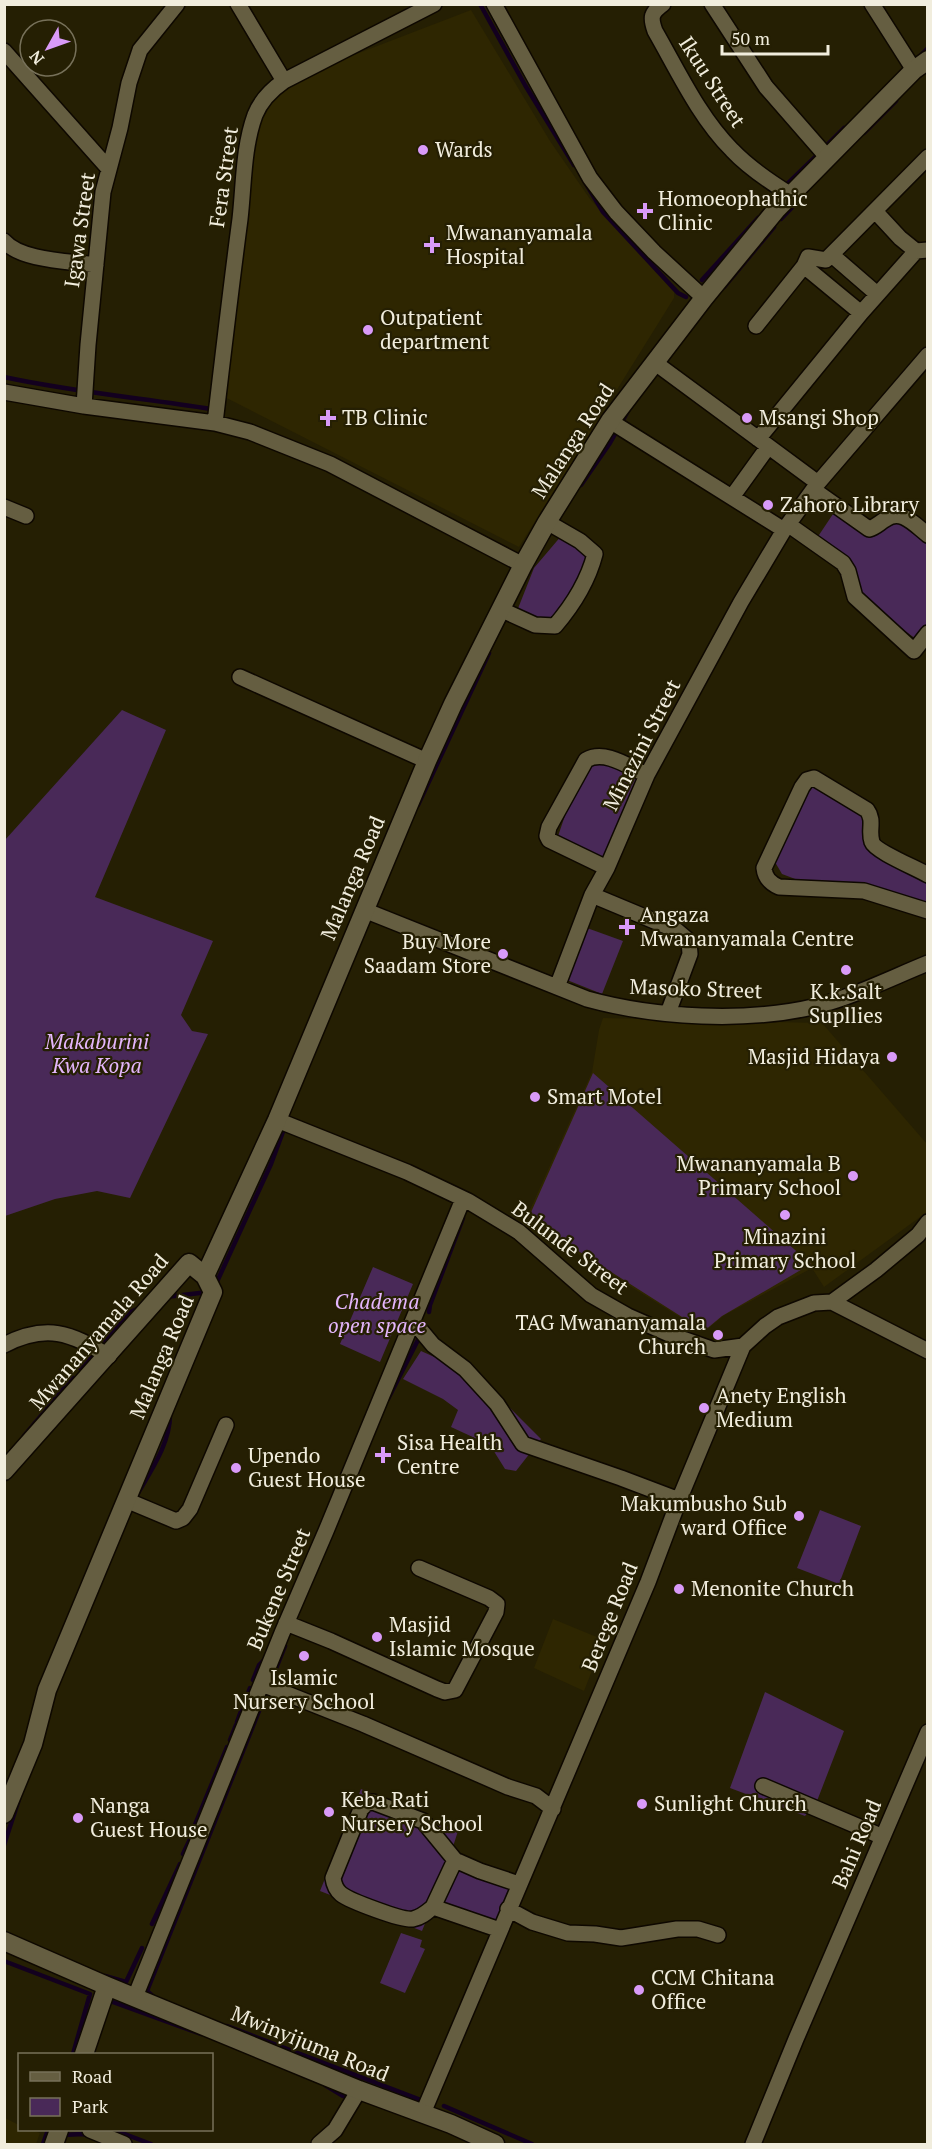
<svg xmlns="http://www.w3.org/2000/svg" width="932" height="2149" font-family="'PT Serif',serif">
<rect width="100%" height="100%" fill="#251f03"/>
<!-- built -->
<path fill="#2e2601" d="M 471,10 L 550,141 L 590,199 L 674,292 L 674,298 L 519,547 L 211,390 L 250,113 L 293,84 L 333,63 Z
M 603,1018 L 822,1023 L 927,1144 L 927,1212 L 824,1287 L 812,1268 L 723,1316 L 704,1332 L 525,1221 L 592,1072 L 599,1030 Z
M 553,1619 L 604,1640 L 584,1691 L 534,1668 Z
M 5,2118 L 19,2125 L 20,2130 L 31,2130 L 40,2133 L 36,2144 L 5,2144 Z"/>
<!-- green -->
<path fill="#492958" d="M 835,511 L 876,535 L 897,519 L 927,542 L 927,625 L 916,639 L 853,593 L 849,565 L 815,541 Z
M 562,535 L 592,555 L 556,622 L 538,623 L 517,611 L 534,568 Z
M 122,710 L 166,730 L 95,897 L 213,941 L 181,1015 L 192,1031 L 208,1034 L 130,1198 L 97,1191 L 55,1199 L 5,1216 L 5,840 Z
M 597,757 L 642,780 L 605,862 L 556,842 L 573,792 Z
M 817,776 L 870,815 L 873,843 L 927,873 L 927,906 L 840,896 L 782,874 L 772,857 L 801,789 Z
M 587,928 L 623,941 L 602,994 L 567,980 Z
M 593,1073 L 811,1264 L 722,1316 L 704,1331 L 528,1219 Z
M 373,1267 L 413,1284 L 380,1362 L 340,1344 Z
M 421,1351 L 479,1377 L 541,1439 L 516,1471 L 505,1469 L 490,1445 L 451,1427 L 458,1410 L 443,1399 L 403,1379 Z
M 820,1510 L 861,1526 L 839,1584 L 797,1568 Z
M 765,1692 L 844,1731 L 817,1801 L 805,1816 L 730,1788 Z
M 361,1789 L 458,1831 L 449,1859 L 511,1884 L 494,1930 L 432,1906 L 422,1931 L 320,1891 Z
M 401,1933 L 422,1940 L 420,1947 L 425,1949 L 405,1993 L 380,1983 Z"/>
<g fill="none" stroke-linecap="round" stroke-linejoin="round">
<!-- stream -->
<path stroke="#13001f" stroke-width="4.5" d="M 480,4 L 525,85 L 574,165
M 918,58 L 928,48
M 864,133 L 896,101
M 825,147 L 844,128
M 585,182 L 603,212 L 678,293 L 686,297
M 787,184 L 815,157
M 781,219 L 804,195
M 702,280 L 758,218
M 724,287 L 774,227
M 4,377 C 73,392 142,398 211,409
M 581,485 L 610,443 L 628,411
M 418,805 L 489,653
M 215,1286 L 271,1164 L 284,1129
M 166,1297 L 208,1292
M 429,1312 L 430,1305 L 463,1218
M 104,1340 L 127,1314 L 139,1308
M 80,1368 L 94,1352
M 388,1399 L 421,1334
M 24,1436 L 73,1378
M 138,1493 C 152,1469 171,1441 170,1413
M 253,1680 L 259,1665 L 263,1661
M 243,1707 L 250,1688
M 237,1722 L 241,1711
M 230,1740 L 236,1725
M 194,1827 L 227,1747
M 4,1845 L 19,1799
M 183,1854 L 193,1833
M 152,1924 L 180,1864
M 4,1961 L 90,1994 L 73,2054
M 105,1976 L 126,1982 L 142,1948
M 155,1998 L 147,1991 L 285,1646
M 109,2004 L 110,2001 L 201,2034
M 227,2026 L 421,2100
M 325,2085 L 343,2096
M 444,2106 L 532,2144
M 114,2130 L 151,2144
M 63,2135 L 83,2134 L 89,2136
M 43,2144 L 48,2130"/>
<defs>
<path id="street" d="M 238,4 L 284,81
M 494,4 L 590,178 L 616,212 L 654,252 L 704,298
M 663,4 C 651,13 650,17 655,31 C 678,71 699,117 732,150 C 749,168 770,182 791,195
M 712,4 L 766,87 L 828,158
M 872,4 L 914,70
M 4,51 L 109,169
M 875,211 L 900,238 L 916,251
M 4,241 C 21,261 71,261 96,265
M 832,255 L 877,294
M 804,266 L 861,313
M 756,326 L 804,266 L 808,257 L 826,260 L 928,157
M 654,362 L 818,483
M 4,392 L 84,406 L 215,423 L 250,432 L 330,464 L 523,565
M 84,406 L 88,345 L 103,192 L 120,128 L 129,83 L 140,50 L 177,4
M 610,421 L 784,530
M 215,423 C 223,355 231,287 240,219 C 244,184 243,148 255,115 C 261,100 271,90 284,81 L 434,4
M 758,439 L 861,313 L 916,251 L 928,250
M 814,490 L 869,529 C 876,527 879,523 886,519 C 901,508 915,525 928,535
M 732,497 L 768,447
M 4,507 L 26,516
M 789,525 L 843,563 L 848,571 L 855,597 L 914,651 L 928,633
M 502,610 L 535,625 L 555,626 C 573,605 588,581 595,554 L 580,541 L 547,522
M 240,677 L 427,761
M 607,868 L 549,840 L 547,836 L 549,827 L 586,760 C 605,749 629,767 647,775
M 928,875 C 916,868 875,851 872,842 C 868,830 875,821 867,810 L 814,778 L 807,780 L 802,787 L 764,868 C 765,878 770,883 779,887 L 864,891 L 928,911
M 592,895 L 676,930 L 689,941 L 690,954 L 668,1013
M 364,910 L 587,999 C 656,1018 747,1023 817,1006 C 855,996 891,978 928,963
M 557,987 L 592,895 L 607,868 L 647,775 L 741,602 L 784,530 L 818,483 L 928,355
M 277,1120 L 407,1172 L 468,1201 L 519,1232 L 591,1295 L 628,1316 L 669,1334 L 714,1350 L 743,1346
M 832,1302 L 928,1351
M 413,1321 L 433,1345 L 465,1369 L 497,1404 L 523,1444 L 621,1478 L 679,1500
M 4,1345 C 47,1323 70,1333 109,1356
M 126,1500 L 176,1521 L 183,1518 L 190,1509 L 226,1425
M 286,1623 L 331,1641 L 437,1689 L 445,1692 L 455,1690 L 496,1612 L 497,1604 L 489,1598 L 419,1568
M 262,1684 L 363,1724 L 508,1787 L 536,1796 L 553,1809
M 763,1786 L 883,1837
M 433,1907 L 455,1860
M 508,1909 L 532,1922 L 568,1933 L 595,1934 L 621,1938 L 677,1929 L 698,1929 L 718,1935
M 500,1930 L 433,1907 C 427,1912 422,1917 413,1919 C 403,1921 350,1901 341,1894 C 336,1890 334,1885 333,1878 L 361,1809 L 367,1803 L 373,1802 L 423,1821 L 455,1860 L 480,1871 L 519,1884
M 135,1997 L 282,1633 L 326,1531 L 463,1199
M 423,2113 L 648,1582 L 679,1500 L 743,1346 L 765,1326 L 778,1317 L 814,1303 L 832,1302 L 876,1270 L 918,1235 L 928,1222
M 90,2130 L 124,2144
M 319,2144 L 335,2130 L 359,2090
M 753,2144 L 796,2039 L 928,1732"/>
<path id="secondary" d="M 205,1276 L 277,1120 L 427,761 L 453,704 L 523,565 L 547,522 L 610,421 L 704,298 L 776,210 L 914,70 L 928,60
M 4,1471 L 189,1263 L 205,1276 L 213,1292 L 47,1690 L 33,1744 L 4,1814
M 4,1941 L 107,1986 L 359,2090 L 451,2124 L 495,2144
M 84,2054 L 107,1986
M 54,2144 L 59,2130"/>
</defs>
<!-- street casing -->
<use href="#street" stroke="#0e0800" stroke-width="18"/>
<!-- secondary casing -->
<use href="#secondary" stroke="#0e0800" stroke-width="21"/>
<!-- street -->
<use href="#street" stroke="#655e41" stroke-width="15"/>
<!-- secondary -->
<use href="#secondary" stroke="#655e41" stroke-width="18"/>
</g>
<!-- markers -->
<g fill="#d99af8" stroke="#251f03" stroke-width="2">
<circle cx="423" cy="150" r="6"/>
<path d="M642 202h6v6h6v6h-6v6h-6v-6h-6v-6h6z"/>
<path d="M429 236h6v6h6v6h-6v6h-6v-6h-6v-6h6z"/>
<circle cx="368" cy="330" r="6"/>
<path d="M325 409h6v6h6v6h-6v6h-6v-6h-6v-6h6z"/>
<circle cx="747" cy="418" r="6"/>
<circle cx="768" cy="505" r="6"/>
<path d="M624 918h6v6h6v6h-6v6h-6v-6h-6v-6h6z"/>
<circle cx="503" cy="954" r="6"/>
<circle cx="846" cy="970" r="6"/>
<circle cx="892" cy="1057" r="6"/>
<circle cx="535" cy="1097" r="6"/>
<circle cx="853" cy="1176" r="6"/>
<circle cx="785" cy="1215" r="6"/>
<circle cx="718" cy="1335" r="6"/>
<circle cx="704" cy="1408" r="6"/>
<path d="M380 1446h6v6h6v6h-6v6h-6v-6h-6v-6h6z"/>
<circle cx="236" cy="1468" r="6"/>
<circle cx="799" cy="1516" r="6"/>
<circle cx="679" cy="1589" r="6"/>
<circle cx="377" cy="1637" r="6"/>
<circle cx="304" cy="1656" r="6"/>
<circle cx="642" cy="1804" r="6"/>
<circle cx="329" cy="1812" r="6"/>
<circle cx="78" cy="1818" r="6"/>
<circle cx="639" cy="1990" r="6"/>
</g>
<g text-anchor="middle" stroke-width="4.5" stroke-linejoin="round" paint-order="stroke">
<!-- street labels -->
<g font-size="21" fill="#f1eddd" stroke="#251f03">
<text transform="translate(712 82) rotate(57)" y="7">Ikuu Street</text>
<text transform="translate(224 177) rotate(-82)" y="7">Fera Street</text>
<text transform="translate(80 230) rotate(-82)" y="7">Igawa Street</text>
<text transform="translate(573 441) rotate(-57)" y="7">Malanga Road</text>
<text transform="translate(642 745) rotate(-63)" y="7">Minazini Street</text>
<text transform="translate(353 878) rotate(-67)" y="7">Malanga Road</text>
<text transform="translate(696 989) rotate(2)" y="7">Masoko Street</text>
<text transform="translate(570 1248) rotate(37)" y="7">Bulunde Street</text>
<text transform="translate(99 1332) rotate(-49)" y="7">Mwananyamala Road</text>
<text transform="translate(162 1357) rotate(-67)" y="7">Malanga Road</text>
<text transform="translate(279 1589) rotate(-67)" y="7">Bukene Street</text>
<text transform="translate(610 1617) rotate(-68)" y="7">Berege Road</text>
<text transform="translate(857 1844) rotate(-67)" y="7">Bahi Road</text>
<text transform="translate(310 2044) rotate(22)" y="7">Mwinyijuma Road</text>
</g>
<!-- poi labels -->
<g font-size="21" fill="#f1eddd" stroke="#251f03" text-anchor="start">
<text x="435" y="157">Wards</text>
<text x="658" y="206">Homoeophathic<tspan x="658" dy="24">Clinic</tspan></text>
<text x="446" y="240">Mwananyamala<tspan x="446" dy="24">Hospital</tspan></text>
<text x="380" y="325">Outpatient<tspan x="380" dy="24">department</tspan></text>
<text x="342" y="425">TB Clinic</text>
<text x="759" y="425">Msangi Shop</text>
<text x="780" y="512">Zahoro Library</text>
<text x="640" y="922">Angaza<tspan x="640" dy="24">Mwananyamala Centre</tspan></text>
<text x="491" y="949" text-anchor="end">Buy More<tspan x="491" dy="24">Saadam Store</tspan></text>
<text x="846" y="999" text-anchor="middle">K.k.Salt<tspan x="846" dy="24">Supllies</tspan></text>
<text x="880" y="1064" text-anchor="end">Masjid Hidaya</text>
<text x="547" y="1104">Smart Motel</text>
<text x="841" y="1171" text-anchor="end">Mwananyamala B<tspan x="841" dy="24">Primary School</tspan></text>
<text x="785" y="1244" text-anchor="middle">Minazini<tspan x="785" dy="24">Primary School</tspan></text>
<text x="706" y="1330" text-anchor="end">TAG Mwananyamala<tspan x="706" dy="24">Church</tspan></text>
<text x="716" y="1403">Anety English<tspan x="716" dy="24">Medium</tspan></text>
<text x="397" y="1450">Sisa Health<tspan x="397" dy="24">Centre</tspan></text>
<text x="248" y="1463">Upendo<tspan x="248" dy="24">Guest House</tspan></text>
<text x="787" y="1511" text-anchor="end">Makumbusho Sub<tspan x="787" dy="24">ward Office</tspan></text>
<text x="691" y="1596">Menonite Church</text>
<text x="389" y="1632">Masjid<tspan x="389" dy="24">Islamic Mosque</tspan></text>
<text x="304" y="1685" text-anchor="middle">Islamic<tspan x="304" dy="24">Nursery School</tspan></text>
<text x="341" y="1807">Keba Rati<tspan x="341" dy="24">Nursery School</tspan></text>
<text x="654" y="1811">Sunlight Church</text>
<text x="90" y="1813">Nanga<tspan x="90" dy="24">Guest House</tspan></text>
<text x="651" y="1985">CCM Chitana<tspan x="651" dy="24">Office</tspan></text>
</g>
<!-- park labels -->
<g font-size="21" font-style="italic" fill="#e4b6fc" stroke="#251f03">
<text x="97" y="1049">Makaburini<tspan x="97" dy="24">Kwa Kopa</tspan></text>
<text x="377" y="1309">Chadema<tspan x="377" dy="24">open space</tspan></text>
</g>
</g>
<!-- border -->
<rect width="932" height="2149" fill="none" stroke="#f1eddd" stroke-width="12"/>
<!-- legend -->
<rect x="18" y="2053" width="195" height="78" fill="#251f03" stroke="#77715a" stroke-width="1.5"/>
<rect x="30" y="2072" width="30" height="9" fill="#655e41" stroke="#77715a" stroke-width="1.5"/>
<text x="72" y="2083" font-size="18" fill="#f1eddd">Road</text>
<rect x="30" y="2098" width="30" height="18" fill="#492958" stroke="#77715a" stroke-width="1.5"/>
<text x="72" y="2113" font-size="18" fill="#f1eddd">Park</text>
<!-- north arrow -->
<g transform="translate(48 48) rotate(230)"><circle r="28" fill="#251f03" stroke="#77715a" stroke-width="1.5"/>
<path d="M0-4.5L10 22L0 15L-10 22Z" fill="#d99af8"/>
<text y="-9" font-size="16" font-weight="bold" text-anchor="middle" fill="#f1eddd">N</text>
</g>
<!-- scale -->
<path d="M722 45v9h106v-9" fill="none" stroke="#f1eddd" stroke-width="3"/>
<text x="731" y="45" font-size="18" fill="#f1eddd" stroke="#251f03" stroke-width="4.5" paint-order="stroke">50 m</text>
</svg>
